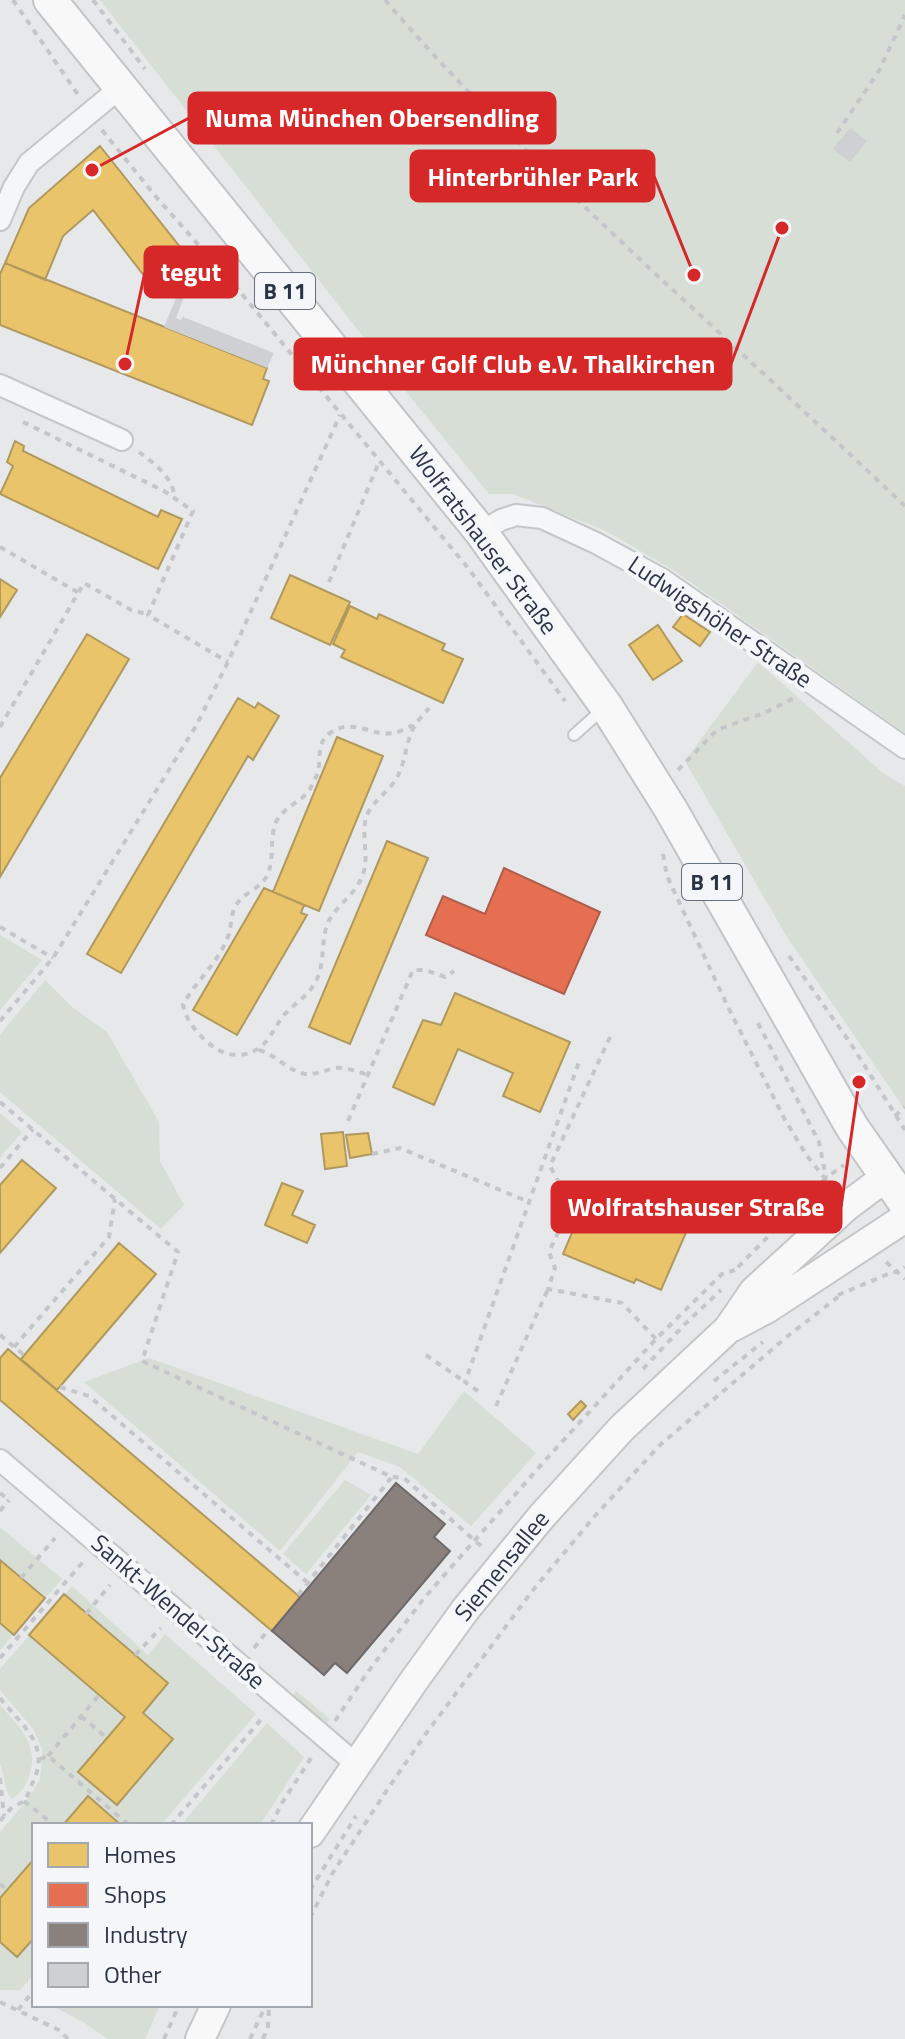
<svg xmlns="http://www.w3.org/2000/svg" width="905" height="2039" font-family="'Titillium Web',sans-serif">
<rect width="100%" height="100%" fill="#e6e8ea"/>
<!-- green -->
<path fill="#d6ded6" d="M 100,0 L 905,0 L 905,733 L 673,570 L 606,531 L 513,494 L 489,494 L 404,389 Z
M 758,662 L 883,773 L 905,786 L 905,1110 L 787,937 L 685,761 Z
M 0,935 L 42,960 L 0,1010 Z
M 45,980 L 72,1007 L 107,1032 L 159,1122 L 160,1161 L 184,1205 L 161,1229 L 0,1092 L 0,1035 Z
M 0,1113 L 22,1132 L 0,1158 Z
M 149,1358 L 418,1454 L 464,1391 L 536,1453 L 471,1526 L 400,1467 L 358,1452 L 280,1551 L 84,1382 Z
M 345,1480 L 371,1495 L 306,1574 L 283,1554 Z
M 0,1527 L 62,1579 L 0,1650 Z
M 72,1586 L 148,1655 L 165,1634 L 256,1714 L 161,1825 L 34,1825 L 34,1974 L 20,1990 L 0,1990 L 0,1832 L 28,1799 L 40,1779 L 42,1761 L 42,1749 L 34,1730 L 0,1690 L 0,1669 Z
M 296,1691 L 330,1719 L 326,1725 L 311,1716 L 290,1699 Z
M 0,1705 C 21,1728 41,1747 28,1779 C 24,1788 20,1794 12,1799 C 4,1791 5,1775 0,1764 Z
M 267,1723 L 304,1757 L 260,1825 L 181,1825 Z
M 51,2005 L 160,2005 L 145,2039 L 108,2039 L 83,2022 Z"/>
<!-- homes -->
<path fill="#e9c46a" stroke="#b0995f" stroke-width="2" d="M 100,146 L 192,262 L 156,291 L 93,210 L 63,236 L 45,280 L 5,263 L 29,208 Z
M 5,263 L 267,368 L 263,379 L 269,381 L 252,425 L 0,325 L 0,274 Z
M 15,441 L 24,446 L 23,451 L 158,517 L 161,510 L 182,519 L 158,569 L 0,494 L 13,466 L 7,462 Z
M 290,575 L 350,602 L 330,645 L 271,618 Z
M 0,579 L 17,590 L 0,617 Z
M 350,606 L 377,619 L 379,614 L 445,644 L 442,650 L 463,659 L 443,703 L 341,657 L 345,650 L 333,644 Z
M 683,614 L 710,632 L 700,646 L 673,627 Z
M 658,625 L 682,661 L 653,680 L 629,645 Z
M 87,634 L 129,659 L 0,877 L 0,778 Z
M 238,698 L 255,708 L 258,703 L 279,716 L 253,760 L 248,756 L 121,973 L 87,954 Z
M 337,737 L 383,756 L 319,911 L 273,892 Z
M 387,841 L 428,858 L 350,1044 L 309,1027 Z
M 264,888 L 304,905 L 301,913 L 307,915 L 237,1035 L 193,1010 Z
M 455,993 L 570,1042 L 540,1112 L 503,1096 L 513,1073 L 458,1049 L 434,1105 L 393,1087 L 423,1020 L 441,1025 Z
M 343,1132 L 347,1166 L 325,1169 L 321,1134 Z
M 368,1133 L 372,1154 L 350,1158 L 346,1135 Z
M 22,1160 L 56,1188 L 0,1253 L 0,1185 Z
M 282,1183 L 303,1191 L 292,1215 L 315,1225 L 307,1243 L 265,1225 Z
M 593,1183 L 664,1213 L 662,1218 L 688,1228 L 661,1290 L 636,1279 L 634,1283 L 563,1254 Z
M 119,1243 L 156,1274 L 57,1390 L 21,1359 Z
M 8,1349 L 300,1597 L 272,1631 L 0,1400 L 0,1358 Z
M 581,1401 L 586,1406 L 573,1420 L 568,1414 Z
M 0,1560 L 45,1598 L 14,1635 L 0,1623 Z
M 64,1594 L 168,1683 L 143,1713 L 173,1739 L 117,1805 L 78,1772 L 125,1717 L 29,1635 Z
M 88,1796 L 121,1825 L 63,1825 Z
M 34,1859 L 34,1938 L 17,1957 L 0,1942 L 0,1898 Z"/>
<!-- shops -->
<path fill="#e76f51" stroke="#af5d4d" stroke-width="2" d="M 504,868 L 600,912 L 564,994 L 426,935 L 443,896 L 485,914 Z"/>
<!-- industry -->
<path fill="#8a817c" stroke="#6e6a6c" stroke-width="2" d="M 396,1483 L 445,1524 L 434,1537 L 450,1551 L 347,1673 L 335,1663 L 324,1675 L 272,1631 Z"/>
<!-- building -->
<path fill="#ced0d3" d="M 850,128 L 867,141 L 850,162 L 833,149 Z
M 188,266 L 193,273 L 176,318 L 181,320 L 183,317 L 274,353 L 267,368 L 164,327 L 186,274 L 182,270 Z"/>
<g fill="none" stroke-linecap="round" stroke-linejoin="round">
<defs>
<path id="service" d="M 574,735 L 602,710"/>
<path id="minor" d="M 0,220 L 14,187 L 29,163 L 120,88
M 0,385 L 122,440
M 481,532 L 501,520 L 516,515 L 542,518 L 596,543 L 662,579 L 905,748
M 0,1460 L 356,1764"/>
<path id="secondary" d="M 732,1327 L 768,1308 L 905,1218
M 310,1833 L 413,1682 L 465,1610 L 542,1516 L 622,1428 L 728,1329 L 754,1291 L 847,1206 L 886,1177
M 200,2039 L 216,2005"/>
<path id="primary" d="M 50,0 L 481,532 L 606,706 L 670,808 L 852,1127 L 905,1203"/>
</defs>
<!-- service casing -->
<use href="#service" stroke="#c4c6c8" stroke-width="14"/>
<!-- minor casing -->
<use href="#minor" stroke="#c4c6c8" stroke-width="24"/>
<!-- secondary casing -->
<use href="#secondary" stroke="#c4c6c8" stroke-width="32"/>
<!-- primary casing -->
<use href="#primary" stroke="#c2c5c8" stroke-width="36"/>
<!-- path -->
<path stroke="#c5c6ca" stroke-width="4" stroke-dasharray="6 6" stroke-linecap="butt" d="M 13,0 L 79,96
M 93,0 L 145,69
M 385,0 C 466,95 557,181 648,267 C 734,346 820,426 905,506
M 102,130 L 157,198 L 241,293 L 468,568 L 565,701
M 837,133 L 879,71 L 905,15
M 23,422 L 164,491 L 193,511 L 148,615 L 228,662
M 139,452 C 155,464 173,477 175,499
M 0,547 L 79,593
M 329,582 L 379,462
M 0,727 L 84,583 L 131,610 L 147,614
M 414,727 L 411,726 C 406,728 400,732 394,733 C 371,737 353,717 330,733 C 318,741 320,754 319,766 C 318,774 314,782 310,789 C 301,803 284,806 276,822 C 269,839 275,859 267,876 C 260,889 244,892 236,905 C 230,915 232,928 227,939 C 217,964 195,982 183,1005 C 186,1022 201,1038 215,1048 C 233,1060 256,1056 268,1039 C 274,1031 278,1022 285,1014 C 296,1002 310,995 317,979 C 325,961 321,942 327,925 C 335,904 357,896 364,871 C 369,852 359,828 369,811 C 376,799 389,791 396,779 C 406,763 405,743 414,727 C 418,720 424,714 429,708
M 678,770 L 717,730 L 764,713 L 794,698
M 663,854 L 667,876 L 727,1005 L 784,1118 L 807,1156 L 832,1187
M 0,927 L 53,958
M 789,956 L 851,1044 L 905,1130
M 0,1021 L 53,958 L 196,726 L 228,662 L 340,415
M 758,1023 L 819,1142 L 826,1178
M 610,1037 L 550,1166 L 571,1205 L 549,1252 L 555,1268 L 548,1289 L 622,1303 L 656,1339
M 259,1050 C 275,1054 288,1071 305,1074 C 316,1075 325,1070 336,1068 C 347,1067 358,1072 368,1075
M 0,1102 L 178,1252 L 142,1361 L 392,1477 L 404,1478 L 482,1547
M 895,1116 L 905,1107
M 348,1121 L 413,970 L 425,970 L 445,977 L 454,971
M 372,1154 L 400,1148 L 529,1202
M 0,1168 L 33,1129
M 886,1262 L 905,1279
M 738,1267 L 826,1178 L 844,1165
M 838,1295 L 893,1272 L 899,1272 L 905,1267
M 0,1335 L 24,1355
M 14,1347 L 109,1237 L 115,1199
M 426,1355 L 465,1382
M 643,1369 L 684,1325 L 721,1290
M 714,1381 L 763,1342
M 60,1387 L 89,1396 L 308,1583
M 478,1391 L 465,1382 L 579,1062
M 496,1406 L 548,1289
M 0,1493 L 8,1499
M 0,1511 L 9,1500
M 21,1578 L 55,1538
M 298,1595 L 391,1478
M 86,1614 L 110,1585
M 254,1648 L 269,1629
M 135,1655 L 161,1628
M 0,1658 L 83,1562
M 0,1698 C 22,1726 52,1745 32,1784 C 30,1789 27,1798 24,1801 C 21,1804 16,1804 13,1807 C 8,1811 4,1816 0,1821
M 81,1716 L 107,1738
M 335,1721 L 367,1673 L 425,1597 L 549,1456 L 656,1339 L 722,1274 L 735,1270
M 48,1756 L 99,1695
M 40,1759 L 48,1756 L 129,1825
M 0,1778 L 4,1816
M 24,1801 L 54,1825
M 171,1825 L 264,1716
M 271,1825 L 282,1803 L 313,1755
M 0,1884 L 7,1890
M 310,1890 L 356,1816
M 310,1918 L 332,1874 L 387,1790 L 425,1735 L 533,1590 L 594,1517 L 660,1445 L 789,1335 L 838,1297
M 0,2002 L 59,2030 L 68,2039
M 18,2010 L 34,1990
M 164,2039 L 179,2005
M 250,2039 L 266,2005
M 263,2039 L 268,2026 L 269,2005"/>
<!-- service -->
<use href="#service" stroke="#f5f6f7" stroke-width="10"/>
<!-- minor -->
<use href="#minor" stroke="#f5f6f7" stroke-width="20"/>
<!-- secondary -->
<use href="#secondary" stroke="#f8f8f8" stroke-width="28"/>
<!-- primary -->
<use href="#primary" stroke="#f8f8f8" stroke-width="32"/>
</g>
<g text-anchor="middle" stroke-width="8" stroke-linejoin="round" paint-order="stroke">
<!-- shield labels -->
<g fill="#f4f6f9" stroke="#676e7b" stroke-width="2">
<rect x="255" y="273" width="60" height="36" rx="6"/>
<rect x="682" y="864" width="60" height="36" rx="6"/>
</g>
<g font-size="22" font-weight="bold" fill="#2b3445">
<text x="285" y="299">B 11</text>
<text x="712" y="890">B 11</text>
</g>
<!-- street labels -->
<g font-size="24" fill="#2b3445" stroke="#f4f6f9">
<text transform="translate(483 540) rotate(53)" y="8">Wolfratshauser Straße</text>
<text transform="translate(720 622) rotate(34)" y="8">Ludwigshöher Straße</text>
<text transform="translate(502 1566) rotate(-51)" y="8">Siemensallee</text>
<text transform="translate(178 1612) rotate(41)" y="8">Sankt-Wendel-Straße</text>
</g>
</g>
<!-- callouts -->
<path fill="none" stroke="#d62828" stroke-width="3" d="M92 170L189 118M694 275L654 176M125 364L145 272M782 228L731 364M859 1082L841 1207"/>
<g fill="#d62828" stroke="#f4f6f9" stroke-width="3">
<circle cx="92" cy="170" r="8"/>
<circle cx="694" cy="275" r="8"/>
<circle cx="125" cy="364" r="8"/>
<circle cx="782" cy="228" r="8"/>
<circle cx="859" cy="1082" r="8"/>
</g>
<g fill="#d62828" stroke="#d62828" stroke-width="3">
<rect x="189" y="93" width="366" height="50" rx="8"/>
<rect x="411" y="151" width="243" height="50" rx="8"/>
<rect x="145" y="247" width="92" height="50" rx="8"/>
<rect x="295" y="339" width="436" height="50" rx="8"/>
<rect x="552" y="1182" width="289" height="50" rx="8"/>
</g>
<g font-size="26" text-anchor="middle" font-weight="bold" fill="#fff">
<text x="372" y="127">Numa München Obersendling</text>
<text x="533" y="186">Hinterbrühler Park</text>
<text x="191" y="281">tegut</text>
<text x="513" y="373">Münchner Golf Club e.V. Thalkirchen</text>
<text x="696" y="1216">Wolfratshauser Straße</text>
</g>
<!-- legend -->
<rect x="32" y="1823" width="280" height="184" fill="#f4f6f9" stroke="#a4a8b1" stroke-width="2"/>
<rect x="48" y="1843" width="40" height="24" fill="#e9c46a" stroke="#a4a8b1" stroke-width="2"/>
<text x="104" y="1863" font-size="24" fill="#2b3445">Homes</text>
<rect x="48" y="1883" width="40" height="24" fill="#e76f51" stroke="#a4a8b1" stroke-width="2"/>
<text x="104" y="1903" font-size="24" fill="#2b3445">Shops</text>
<rect x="48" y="1923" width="40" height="24" fill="#8a817c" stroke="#a4a8b1" stroke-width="2"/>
<text x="104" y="1943" font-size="24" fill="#2b3445">Industry</text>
<rect x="48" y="1963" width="40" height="24" fill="#ced0d3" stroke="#a4a8b1" stroke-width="2"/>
<text x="104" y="1983" font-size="24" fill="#2b3445">Other</text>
</svg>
